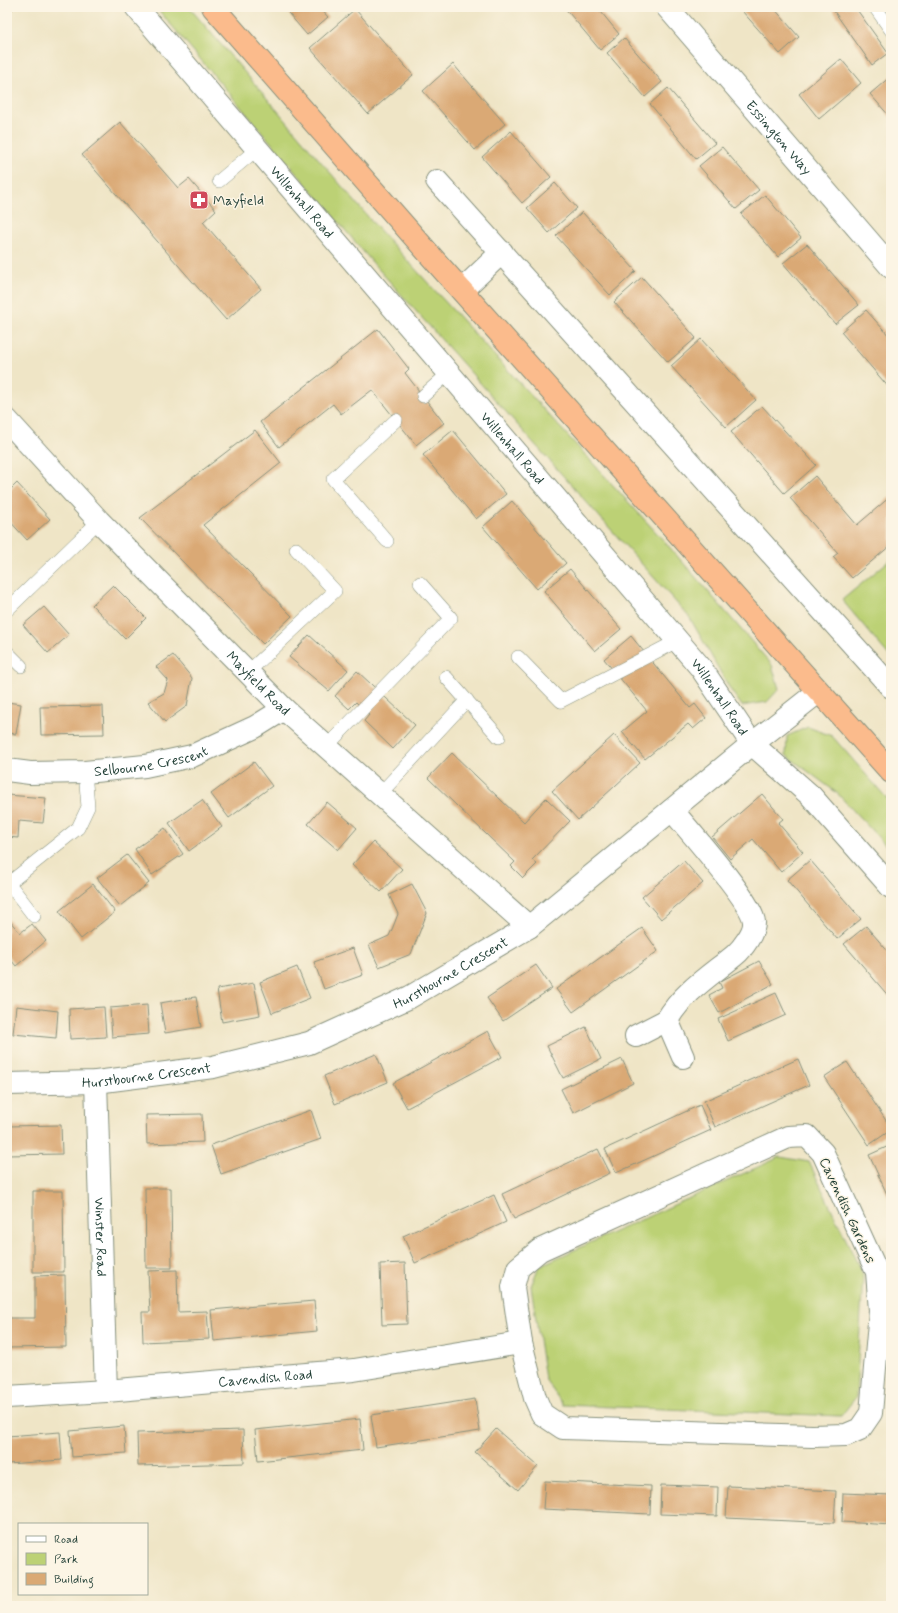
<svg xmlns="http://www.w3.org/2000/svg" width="898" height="1613" font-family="Mynerve,sans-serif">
<rect width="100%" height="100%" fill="#fcf5e5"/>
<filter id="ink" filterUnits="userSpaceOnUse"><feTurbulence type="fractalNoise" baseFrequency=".025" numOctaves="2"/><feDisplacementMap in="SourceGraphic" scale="8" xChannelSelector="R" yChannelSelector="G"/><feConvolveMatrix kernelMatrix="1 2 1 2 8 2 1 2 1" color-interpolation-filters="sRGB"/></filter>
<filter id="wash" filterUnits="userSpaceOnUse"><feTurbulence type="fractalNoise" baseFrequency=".012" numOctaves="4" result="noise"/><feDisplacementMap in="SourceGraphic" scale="16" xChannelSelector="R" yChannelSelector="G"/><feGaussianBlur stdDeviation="0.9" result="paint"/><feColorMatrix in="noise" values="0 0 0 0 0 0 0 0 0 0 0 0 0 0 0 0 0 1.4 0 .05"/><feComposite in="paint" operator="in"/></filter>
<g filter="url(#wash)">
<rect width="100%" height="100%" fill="#efe5c6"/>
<!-- green -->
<path fill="#bcd175" stroke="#6e8754" d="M 156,7 L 189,7 L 375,225 L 665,542 L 772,665 L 779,689 L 767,702 L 742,706 L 730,689 L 690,618 L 373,263 Z
M 891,559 L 891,658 L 842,600 Z
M 808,727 L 832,736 L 891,803 L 891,851 L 837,793 L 786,755 L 787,736 Z
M 780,1157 L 809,1162 L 863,1275 L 856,1397 L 841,1416 L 563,1405 L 545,1379 L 531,1286 L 539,1266 Z"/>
<g id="blocks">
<!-- building -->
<path fill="#daa974" d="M 7,7 L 15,7 L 7,14 Z
M 283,7 L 319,7 L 328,17 L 307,35 Z
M 564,7 L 597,7 L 619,34 L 600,50 Z
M 746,7 L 773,7 L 799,37 L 780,54 L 742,11 Z
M 831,7 L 855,7 L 888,53 L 872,65 Z
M 355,9 L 413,75 L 368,114 L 310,48 Z
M 624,38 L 662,82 L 645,97 L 607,53 Z
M 841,59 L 861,83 L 819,119 L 799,94 Z
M 453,64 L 505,124 L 475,150 L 423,91 Z
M 891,76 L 891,118 L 870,94 Z
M 668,88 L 715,143 L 696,159 L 650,104 Z
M 120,122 L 178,188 L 189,179 L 216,210 L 203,222 L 261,289 L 226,320 L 82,155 Z
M 511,131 L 551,177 L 522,203 L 482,157 Z
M 722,147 L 759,190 L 736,209 L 699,166 Z
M 555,183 L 577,208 L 549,233 L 527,208 Z
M 765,195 L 801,238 L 778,257 L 741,214 Z
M 582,212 L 636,271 L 610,295 L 556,236 Z
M 807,244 L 859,305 L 835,324 L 783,263 Z
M 642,277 L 696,338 L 668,362 L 614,302 Z
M 866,310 L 891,338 L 891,390 L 841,332 Z
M 378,329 L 409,369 L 405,373 L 444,423 L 416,445 L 372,390 L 341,414 L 333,404 L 279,447 L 260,422 Z
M 701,339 L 756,400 L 726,427 L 671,366 Z
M 762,406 L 816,465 L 784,493 L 731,432 Z
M 255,430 L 281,463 L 203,525 L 292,616 L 263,644 L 140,518 Z
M 453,430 L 506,494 L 476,519 L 423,455 Z
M 815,476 L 857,525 L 891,496 L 891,545 L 852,578 L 833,557 L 838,553 L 790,498 Z
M 17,483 L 50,519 L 27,540 L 7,518 L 7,493 Z
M 512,501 L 566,563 L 537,589 L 483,527 Z
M 570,569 L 621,629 L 595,651 L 544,591 Z
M 113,585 L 146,618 L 125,639 L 92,605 Z
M 44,607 L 69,635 L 48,653 L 23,625 Z
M 309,635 L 348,670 L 329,691 L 289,657 Z
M 631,636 L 690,708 L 695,704 L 706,718 L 693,729 L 688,724 L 645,759 L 622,732 L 647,711 L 604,659 Z
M 173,655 L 192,678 L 187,706 L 165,722 L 148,702 L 164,693 L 168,680 L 156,667 Z
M 357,671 L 415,725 L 393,749 L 364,721 L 369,715 L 356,702 L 349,709 L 335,696 Z
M 7,702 L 21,704 L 16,734 L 7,733 Z
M 103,706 L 104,734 L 41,735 L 40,707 Z
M 614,735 L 640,763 L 578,820 L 552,791 Z
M 452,753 L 524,822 L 546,798 L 570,821 L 532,860 L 537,864 L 523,878 L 511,866 L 515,862 L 428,778 Z
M 254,762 L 272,786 L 229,818 L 211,794 Z
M 762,794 L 783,819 L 778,823 L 803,852 L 781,872 L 753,839 L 730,859 L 712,837 Z
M 7,795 L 46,798 L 43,823 L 19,821 L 18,838 L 7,837 Z
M 202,800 L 222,827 L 189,851 L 169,823 Z
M 327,802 L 357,828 L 338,850 L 308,824 Z
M 165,828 L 183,854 L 152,875 L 135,849 Z
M 373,842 L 402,869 L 381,892 L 352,865 Z
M 127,855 L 149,883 L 120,906 L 97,878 Z
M 810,860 L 861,919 L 837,939 L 787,880 Z
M 684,861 L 703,883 L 661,919 L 642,897 Z
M 93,884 L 115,912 L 81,939 L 59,911 Z
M 412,884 L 427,913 L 411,954 L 379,967 L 369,945 L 389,936 L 393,927 L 398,914 L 389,895 Z
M 9,920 L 20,933 L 32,924 L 46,941 L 16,966 L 7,955 L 7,922 Z
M 866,926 L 891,955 L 891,999 L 844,944 Z
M 642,928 L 658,951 L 573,1012 L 556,989 Z
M 353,948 L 363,975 L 324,989 L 314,962 Z
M 759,961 L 773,984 L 719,1013 L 709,995 L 722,988 L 719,982 Z
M 536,965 L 552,988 L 503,1021 L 487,998 Z
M 297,967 L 310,998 L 272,1013 L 260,982 Z
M 254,983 L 260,1015 L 222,1022 L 217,989 Z
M 776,993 L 786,1015 L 728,1041 L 718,1019 Z
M 196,997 L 201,1027 L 165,1033 L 160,1003 Z
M 147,1005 L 149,1034 L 112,1037 L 110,1008 Z
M 16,1006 L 58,1011 L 56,1038 L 13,1034 Z
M 104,1007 L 106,1037 L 70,1039 L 69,1009 Z
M 586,1027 L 601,1059 L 563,1078 L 547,1046 Z
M 488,1031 L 502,1057 L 407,1108 L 393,1083 Z
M 376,1054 L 388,1082 L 335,1104 L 324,1076 Z
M 622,1059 L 633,1083 L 573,1113 L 561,1089 Z
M 798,1059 L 809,1085 L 715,1127 L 704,1101 Z
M 847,1062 L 891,1128 L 891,1130 L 869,1145 L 824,1077 Z
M 700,1105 L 711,1130 L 616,1173 L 605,1149 Z
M 311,1110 L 321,1139 L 221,1174 L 211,1145 Z
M 202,1114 L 203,1142 L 147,1144 L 146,1115 Z
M 61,1125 L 62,1154 L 7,1155 L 7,1126 Z
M 891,1145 L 891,1203 L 869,1155 Z
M 598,1149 L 610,1173 L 514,1219 L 502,1194 Z
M 145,1188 L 171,1188 L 172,1268 L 146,1268 Z
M 33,1191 L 63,1191 L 64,1272 L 33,1272 Z
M 494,1195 L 506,1222 L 415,1263 L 403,1236 Z
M 405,1263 L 407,1324 L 382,1325 L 380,1264 Z
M 177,1270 L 178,1312 L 207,1311 L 209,1339 L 143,1342 L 142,1312 L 150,1312 L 148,1271 Z
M 65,1275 L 66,1347 L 7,1348 L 7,1318 L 35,1318 L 35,1276 Z
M 314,1301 L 317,1331 L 214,1341 L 211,1310 Z
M 475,1399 L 480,1431 L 376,1447 L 371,1415 Z
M 360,1419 L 363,1450 L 258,1461 L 255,1430 Z
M 124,1426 L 126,1453 L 72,1457 L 70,1431 Z
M 496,1429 L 538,1466 L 518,1490 L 475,1452 Z
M 243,1430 L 244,1463 L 138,1466 L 137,1433 Z
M 60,1432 L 62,1460 L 8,1464 L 7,1436 Z
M 545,1481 L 651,1486 L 650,1514 L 543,1509 Z
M 661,1485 L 718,1487 L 717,1516 L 660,1514 Z
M 728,1486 L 836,1491 L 834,1523 L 726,1518 Z
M 843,1493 L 891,1495 L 891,1525 L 842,1522 Z"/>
</g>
</g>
<g filter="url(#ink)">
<use href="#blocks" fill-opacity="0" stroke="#87917d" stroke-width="1"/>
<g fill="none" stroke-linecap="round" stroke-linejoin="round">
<defs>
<path id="lane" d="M 875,7 L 891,30
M 219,181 L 257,149
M 423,396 L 449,373
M 387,541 L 333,479 L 396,420
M 7,610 L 99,521
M 7,652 L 21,666
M 518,657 L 561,701 L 677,641
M 247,673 L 335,591 L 296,549
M 446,677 L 499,737
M 326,747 L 451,618 L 420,583
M 380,794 L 467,700
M 7,881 L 34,916
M 9,883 L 78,828 L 88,807 L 85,772"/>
<g id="street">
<path id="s1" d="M 136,7 L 701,668 L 752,744 L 811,796 L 891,887"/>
<path id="s2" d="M 667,7 L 891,267"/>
<path d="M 437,181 L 891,687"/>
<path d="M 462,290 L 502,252"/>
<path id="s3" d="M 7,420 L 99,521 L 284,709 L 529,927"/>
<path id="s4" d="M 7,770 L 30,773 L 85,772 L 145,766 L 192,756 L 255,727 L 284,709"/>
<path d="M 672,810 C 687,828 753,903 754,922 C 755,932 742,949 735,955 C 711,975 683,992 667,1020 L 683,1057"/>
<path d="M 636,1036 L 667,1020"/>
<path id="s5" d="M 96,1082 L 106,1391"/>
<path id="s6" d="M 7,1084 L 96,1082 L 213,1067 L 309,1043 L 410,997 L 529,927 L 752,744 L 818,692"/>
<path d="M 807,1136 L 823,1153 L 877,1272 L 880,1311 L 871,1413 L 860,1429 L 846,1435 L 812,1436 L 563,1428 L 542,1414 L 535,1398 L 521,1343 L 513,1287 L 518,1268 L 540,1250 L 788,1137 Z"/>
<path id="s7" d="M 7,1397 L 106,1391 L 354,1370 L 521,1343"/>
</g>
<path id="highway" d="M 213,7 L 437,263 L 891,772"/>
</defs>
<!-- lane casing -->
<use href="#lane" stroke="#87917d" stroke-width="14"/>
<!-- street casing -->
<use href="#street" stroke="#87917d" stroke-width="24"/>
<!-- highway casing -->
<use href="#highway" stroke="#87917d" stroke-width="24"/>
<!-- lane -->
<use href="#lane" stroke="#fff" stroke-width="13"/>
<!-- street -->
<use href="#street" stroke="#fff" stroke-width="22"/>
<!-- highway -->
<use href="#highway" stroke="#fbbb8c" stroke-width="22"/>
</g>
</g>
<!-- icons -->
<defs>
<symbol id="pharmacy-square" viewBox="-11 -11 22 22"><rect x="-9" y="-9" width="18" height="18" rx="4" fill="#d1495b" stroke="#fcf5e5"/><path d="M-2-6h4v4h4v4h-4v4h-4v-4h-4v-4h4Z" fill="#fff"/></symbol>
</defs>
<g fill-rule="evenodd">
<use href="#pharmacy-square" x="188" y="189" width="22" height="22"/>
</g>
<g text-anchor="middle" stroke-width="3" stroke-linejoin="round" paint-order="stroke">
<!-- street labels -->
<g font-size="14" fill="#1f3d34" stroke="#fcf5e5">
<text dy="5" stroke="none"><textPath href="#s2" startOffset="172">Essington Way</textPath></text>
<text dy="5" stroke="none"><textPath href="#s1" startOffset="256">Willenhall Road</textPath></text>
<text dy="5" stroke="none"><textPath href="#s1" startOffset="580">Willenhall Road</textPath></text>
<text dy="5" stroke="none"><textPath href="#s3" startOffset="364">Mayfield Road</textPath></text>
<text dy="5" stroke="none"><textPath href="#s1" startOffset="904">Willenhall Road</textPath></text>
<text dy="5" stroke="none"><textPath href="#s4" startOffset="145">Selbourne Crescent</textPath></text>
<text dy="5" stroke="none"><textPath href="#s6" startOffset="464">Hurstbourne Crescent</textPath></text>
<text dy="5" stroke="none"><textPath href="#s6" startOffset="140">Hurstbourne Crescent</textPath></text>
<text transform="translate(848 1210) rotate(65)" y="5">Cavendish Gardens</text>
<text dy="5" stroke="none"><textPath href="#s5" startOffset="155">Winster Road</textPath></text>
<text dy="5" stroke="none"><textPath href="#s7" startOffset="259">Cavendish Road</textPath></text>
</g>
<!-- poi labels -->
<g font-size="14" fill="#1f3d34" stroke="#fcf5e5" text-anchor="start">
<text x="213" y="205">Mayfield</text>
</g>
</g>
<!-- margin -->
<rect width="898" height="1613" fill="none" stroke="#fcf5e5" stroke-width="24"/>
<!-- legend -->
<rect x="18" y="1523" width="130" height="72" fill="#fcf5e5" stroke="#a4ab9e"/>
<rect x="26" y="1536" width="20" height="6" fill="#ffffff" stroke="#a4ab9e"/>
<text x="54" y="1543" font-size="12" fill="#1f3d34">Road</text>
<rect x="26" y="1553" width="20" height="12" fill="#bcd175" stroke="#a4ab9e"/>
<text x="54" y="1563" font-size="12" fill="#1f3d34">Park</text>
<rect x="26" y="1573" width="20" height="12" fill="#daa974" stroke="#a4ab9e"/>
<text x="54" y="1583" font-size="12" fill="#1f3d34">Building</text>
</svg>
